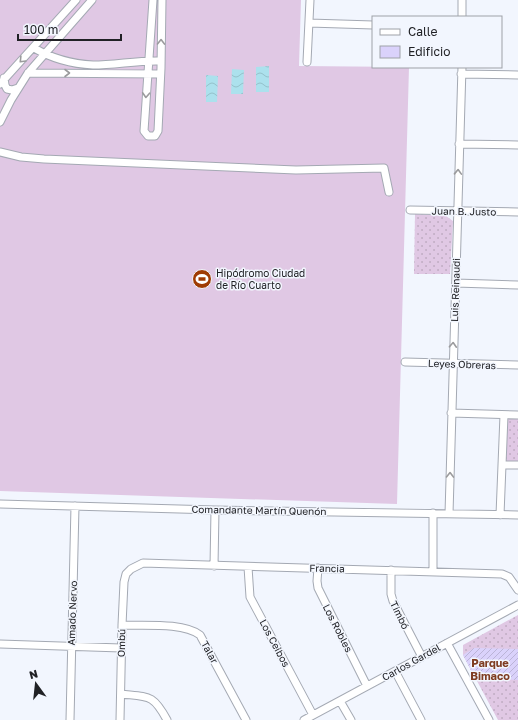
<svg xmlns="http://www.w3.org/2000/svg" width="518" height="720" font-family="'Golos Text',sans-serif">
<defs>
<pattern id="grass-dots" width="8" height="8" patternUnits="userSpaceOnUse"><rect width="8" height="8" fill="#e0c8e4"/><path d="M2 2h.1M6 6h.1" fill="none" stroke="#c0acc3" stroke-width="1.8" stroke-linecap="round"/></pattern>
<pattern id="water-waves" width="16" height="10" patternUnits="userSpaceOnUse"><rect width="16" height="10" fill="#ace1ed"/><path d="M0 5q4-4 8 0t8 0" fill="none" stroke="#94c1cb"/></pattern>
<pattern id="building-hatch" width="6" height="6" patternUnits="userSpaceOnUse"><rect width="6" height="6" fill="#dad2fb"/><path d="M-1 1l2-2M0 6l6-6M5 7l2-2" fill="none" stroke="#bbb4d7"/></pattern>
</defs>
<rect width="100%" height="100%" fill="#f2f6fe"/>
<!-- grass -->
<path fill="url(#grass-dots)" d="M 415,214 L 446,216 L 453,221 L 450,274 L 414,274 Z
M 507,419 L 518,419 L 518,461 L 506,461 Z
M 518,615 L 518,720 L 498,720 L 463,655 L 463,645 Z"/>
<!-- garden -->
<path fill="#e0c8e4" d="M 0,0 L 301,0 L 299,66 L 409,67 L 397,504 L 0,491 Z"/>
<!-- water -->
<path fill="url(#water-waves)" d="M 269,66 L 269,92 L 256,92 L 256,67 Z
M 232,69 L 244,70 L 243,94 L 231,94 Z
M 206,75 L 218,76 L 217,102 L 206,102 Z"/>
<!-- building -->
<path fill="url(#building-hatch)" d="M 474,648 L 518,649 L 518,680 L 475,678 L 463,655 Z"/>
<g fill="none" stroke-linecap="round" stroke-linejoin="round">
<defs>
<path id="minor" d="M 153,0 L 144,131 L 148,136 L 155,136 L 158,131 L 161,68 L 162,0
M 462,17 L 462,0
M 309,23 L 373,25
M 34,48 C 51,58 73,64 93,65 C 116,65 138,60 161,61
M 307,62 L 310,0
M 28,73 L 160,74
M 461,74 L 518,75
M 4,78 L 5,85 L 7,89 L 12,90 L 18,88
M 0,84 L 76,0
M 0,122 L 11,100 L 28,73 L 92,0
M 459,144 L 518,145
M 0,152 L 21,157 L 44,159 L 296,170 L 384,168 L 389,192
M 410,210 L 518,212
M 456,283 L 518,285
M 405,362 L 518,365
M 451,413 L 518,415
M 502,465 L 518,465
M 0,504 L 215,510 L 518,515
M 449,514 L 462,67
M 500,515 L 504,415
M 214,566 L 215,510
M 248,567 L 250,597 L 313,715
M 318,568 L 317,581 L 318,588 L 367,686
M 391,570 L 391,594 L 393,601 L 422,657
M 433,572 L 433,513
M 122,625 C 143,626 183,622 200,635 L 246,720
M 447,643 L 489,720
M 0,644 L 121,648
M 395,671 L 421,720
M 121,694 C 149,697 153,694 167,720
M 340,701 L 351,720
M 70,720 L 75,506
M 120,720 L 122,625 L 124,582 L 126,574 L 131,569 L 143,563 L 502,574 L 509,577 L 518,590
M 304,720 L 518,605"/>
</defs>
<!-- minor casing -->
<use href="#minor" stroke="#a4a9b3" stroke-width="9"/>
<!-- minor -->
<use href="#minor" stroke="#fff" stroke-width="7"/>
</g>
<!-- one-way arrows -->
<defs><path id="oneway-chevron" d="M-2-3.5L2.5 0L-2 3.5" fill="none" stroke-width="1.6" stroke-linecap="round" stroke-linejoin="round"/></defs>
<g stroke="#9b9b9d">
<use href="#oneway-chevron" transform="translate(161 42) rotate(-89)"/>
<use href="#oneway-chevron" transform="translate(22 60) rotate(134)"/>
<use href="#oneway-chevron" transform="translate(67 73)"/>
<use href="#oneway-chevron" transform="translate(146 95) rotate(93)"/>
<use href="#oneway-chevron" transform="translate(458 172) rotate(-88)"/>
<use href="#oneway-chevron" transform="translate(453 345) rotate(-87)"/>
<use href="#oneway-chevron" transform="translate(450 475) rotate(-89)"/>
</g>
<!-- icons -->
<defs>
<symbol id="stadium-disc" viewBox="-11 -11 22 22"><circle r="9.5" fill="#9f3b04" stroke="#f2f6fe"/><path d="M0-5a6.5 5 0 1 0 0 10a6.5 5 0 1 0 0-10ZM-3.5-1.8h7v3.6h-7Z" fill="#fff"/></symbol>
</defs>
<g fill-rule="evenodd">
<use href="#stadium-disc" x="191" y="268" width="22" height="22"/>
</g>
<g text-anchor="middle" stroke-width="3" stroke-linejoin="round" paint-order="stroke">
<!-- street labels -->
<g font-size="10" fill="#202125" stroke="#f2f6fe">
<text transform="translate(464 211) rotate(1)" y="4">Juan B. Justo</text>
<text transform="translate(455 290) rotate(-88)" y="4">Luis Reinaudi</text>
<text transform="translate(462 364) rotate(2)" y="4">Leyes Obreras</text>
<text transform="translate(259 510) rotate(1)" y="4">Comandante Martín Quenón</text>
<text transform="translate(327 568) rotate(1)" y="4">Francia</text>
<text transform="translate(72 613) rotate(-88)" y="4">Amado Nervo</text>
<text transform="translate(400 615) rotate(64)" y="4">Timbó</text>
<text transform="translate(338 628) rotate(63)" y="4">Los Robles</text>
<text transform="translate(121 643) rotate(-89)" y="4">Ombú</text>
<text transform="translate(275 643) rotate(62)" y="4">Los Ceibos</text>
<text transform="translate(210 652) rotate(61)" y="4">Talar</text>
<text transform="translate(411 662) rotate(-29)" y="4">Carlos Gardel</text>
</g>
<!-- poi labels -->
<g font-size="10" fill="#202125" stroke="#f2f6fe" text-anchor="start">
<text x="216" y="277">Hipódromo Ciudad<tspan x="216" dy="12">de Río Cuarto</tspan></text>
</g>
<!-- neighbourhood labels -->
<g font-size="11" font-weight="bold" fill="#7f3d22" stroke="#f2f6fe">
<text x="490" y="667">Parque<tspan x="490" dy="13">Bimaco</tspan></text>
</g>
</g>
<!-- legend -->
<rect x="372" y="16" width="130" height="52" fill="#f2f6fe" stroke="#9ea1a7"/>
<rect x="380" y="29" width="20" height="6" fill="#ffffff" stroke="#9ea1a7"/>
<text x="408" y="36" font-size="12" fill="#202125">Calle</text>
<rect x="380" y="46" width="20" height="12" fill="#dad2fb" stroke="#9ea1a7"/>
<text x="408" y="56" font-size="12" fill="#202125">Edificio</text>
<!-- north arrow -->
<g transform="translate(36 684) rotate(345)" stroke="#f2f6fe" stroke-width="3" paint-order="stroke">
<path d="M0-3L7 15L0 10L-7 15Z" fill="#202125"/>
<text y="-6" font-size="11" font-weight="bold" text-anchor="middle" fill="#202125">N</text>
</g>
<!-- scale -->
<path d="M18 34v6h103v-6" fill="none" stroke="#202125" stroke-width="2"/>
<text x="24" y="34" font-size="12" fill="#202125" stroke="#f2f6fe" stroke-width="3" paint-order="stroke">100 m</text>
</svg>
